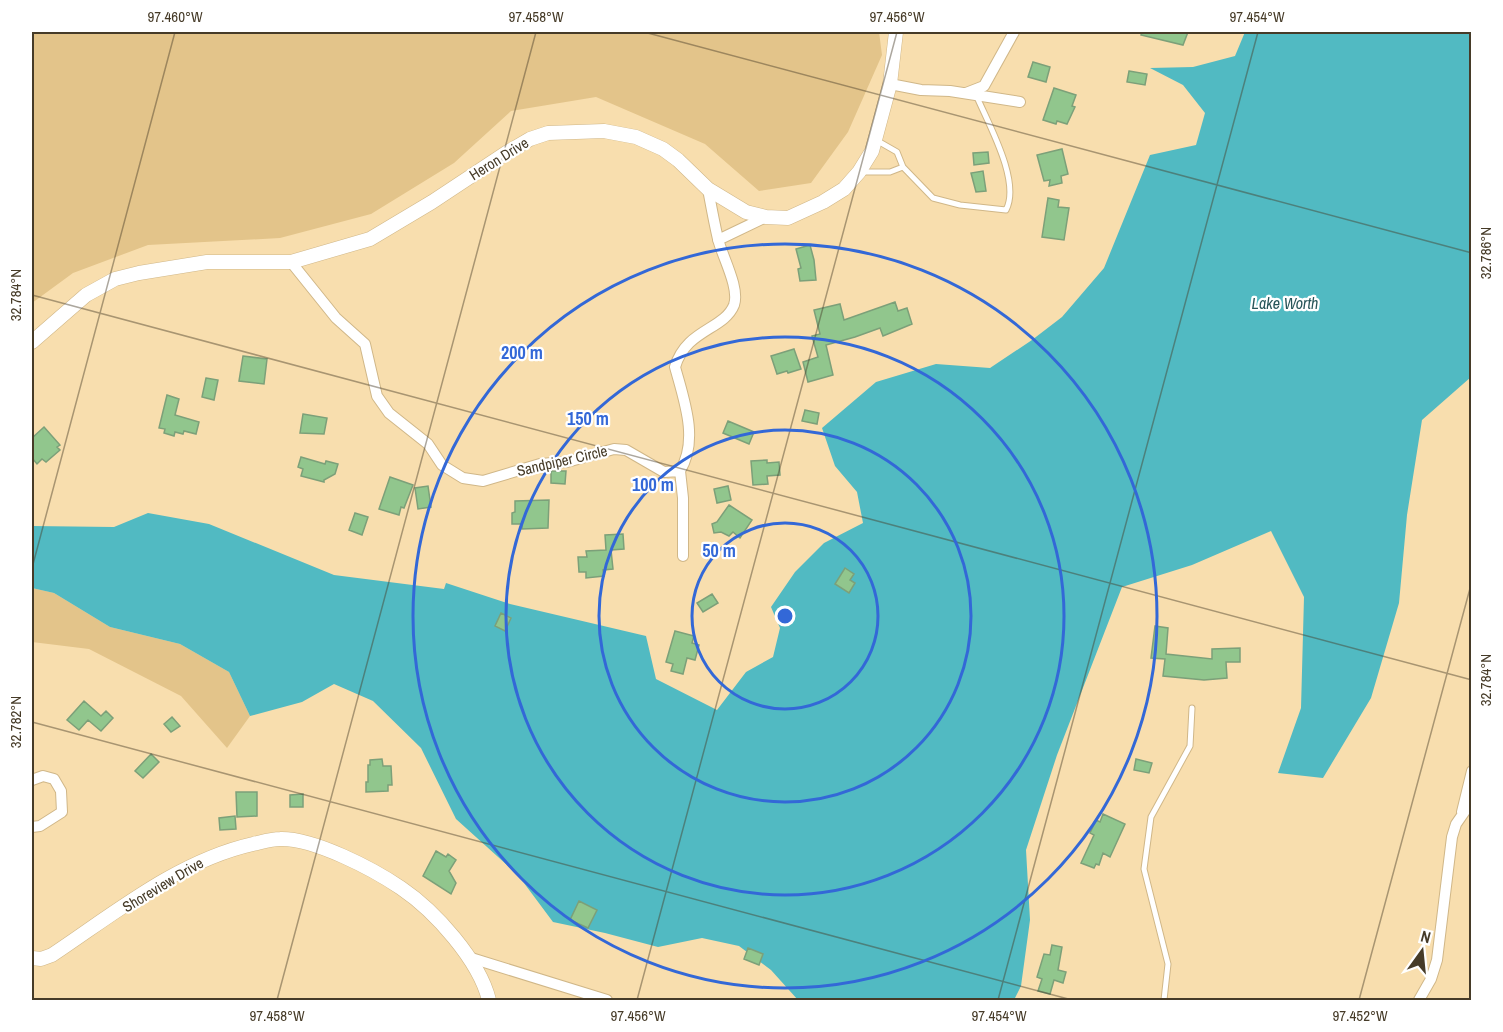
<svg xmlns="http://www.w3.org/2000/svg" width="1503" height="1032" font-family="'Archivo Narrow',sans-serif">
<rect width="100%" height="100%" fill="#f8deae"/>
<!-- green -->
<path fill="#e3c48a" d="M 32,32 L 879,32 L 882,55 L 848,132 L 811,183 L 759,191 L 705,144 L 596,97 L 511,111 L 454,163 L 371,214 L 280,238 L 148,245 L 73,273 L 32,303 Z
M 32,588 L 54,593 L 110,627 L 180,644 L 229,672 L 250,716 L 227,748 L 181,696 L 89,649 L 32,642 Z"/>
<!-- water -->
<path fill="#51bac2" d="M 1245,32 L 1471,32 L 1471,377 L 1422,420 L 1407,515 L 1399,603 L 1371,698 L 1323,778 L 1278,773 L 1301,708 L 1304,597 L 1271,531 L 1192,565 L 1122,587 L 1057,755 L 1026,850 L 1030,920 L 1021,986 L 1014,1000 L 798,1000 L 771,970 L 739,946 L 702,938 L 658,947 L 605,933 L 553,922 L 518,875 L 456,819 L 421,748 L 373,701 L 334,684 L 302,702 L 250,716 L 229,672 L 180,644 L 110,627 L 54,593 L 32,588 L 32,526 L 114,527 L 148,513 L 209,524 L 334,575 L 444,589 L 446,583 L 510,604 L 646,636 L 656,679 L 717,710 L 746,672 L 773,657 L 780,628 L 771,607 L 795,572 L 824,543 L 863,523 L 857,492 L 835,466 L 822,428 L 876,382 L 936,364 L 990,368 L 1032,340 L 1062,317 L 1104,268 L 1150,155 L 1196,145 L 1205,113 L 1183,85 L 1150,68 L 1193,67 L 1235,56 Z"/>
<!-- building -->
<path fill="#91c68d" stroke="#7ca079" stroke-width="1.5" d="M 1142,32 L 1188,32 L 1183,45 L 1141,35 Z
M 1033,62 L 1050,67 L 1046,82 L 1028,77 Z
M 1129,71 L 1147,74 L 1145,85 L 1127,82 Z
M 1054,88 L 1076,95 L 1072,106 L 1075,107 L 1067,124 L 1057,121 L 1056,124 L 1043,120 Z
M 1062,149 L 1068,174 L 1061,176 L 1062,183 L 1049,186 L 1050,180 L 1044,181 L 1037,155 Z
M 988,152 L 989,163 L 974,165 L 973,153 Z
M 983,171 L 986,191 L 976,192 L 971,173 Z
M 1048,198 L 1059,200 L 1058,207 L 1069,208 L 1064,240 L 1042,237 Z
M 810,245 L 814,260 L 816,280 L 800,281 L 798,269 L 801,268 L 796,249 Z
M 895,302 L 898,311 L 907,308 L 912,324 L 883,336 L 880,328 L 855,337 L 826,345 L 833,375 L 808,382 L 803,362 L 818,357 L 812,336 L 820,334 L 814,310 L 840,304 L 844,320 Z
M 794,349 L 801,369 L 788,373 L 787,371 L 777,374 L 771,356 Z
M 243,356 L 267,359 L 264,384 L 239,381 Z
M 206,378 L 218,380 L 214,400 L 202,397 Z
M 167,395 L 179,399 L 175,415 L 199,422 L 196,434 L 184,431 L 183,434 L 175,432 L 174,436 L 164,433 L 165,429 L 159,428 Z
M 805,410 L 819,413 L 817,424 L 802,421 Z
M 303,414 L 327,418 L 324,434 L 300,433 Z
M 728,421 L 754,432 L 749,444 L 723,433 Z
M 44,427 L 60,445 L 57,447 L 60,450 L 46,462 L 42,459 L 37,464 L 32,458 L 32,438 Z
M 301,457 L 325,464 L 326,461 L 338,464 L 335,474 L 324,480 L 324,482 L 301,476 L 303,469 L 298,467 Z
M 767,460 L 767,463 L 779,462 L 780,475 L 767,476 L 768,484 L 753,485 L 751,461 Z
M 551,471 L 566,471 L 565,484 L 551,483 Z
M 390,477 L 413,485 L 404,508 L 401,507 L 399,515 L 379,509 Z
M 428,486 L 431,507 L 418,509 L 415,488 Z
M 728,486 L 731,500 L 717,503 L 714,489 Z
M 549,500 L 548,528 L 522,529 L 522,524 L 512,524 L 512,513 L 515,512 L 515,501 Z
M 729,505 L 752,520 L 740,538 L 733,532 L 729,536 L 721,532 L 714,533 L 712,524 L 717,522 Z
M 355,513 L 368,517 L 362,535 L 349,530 Z
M 623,534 L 624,549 L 611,550 L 613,569 L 603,570 L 604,576 L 586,578 L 586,572 L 579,572 L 578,557 L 587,557 L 586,551 L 606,550 L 605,535 Z
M 845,568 L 854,574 L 850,580 L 855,583 L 849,593 L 835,584 Z
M 712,594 L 718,603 L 703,612 L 697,603 Z
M 501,613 L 511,618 L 505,631 L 495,626 Z
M 1155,626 L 1168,628 L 1166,654 L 1212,659 L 1212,649 L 1240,648 L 1240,662 L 1226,662 L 1227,678 L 1204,680 L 1163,676 L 1165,659 L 1151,658 Z
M 675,631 L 694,636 L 692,643 L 699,645 L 695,660 L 687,658 L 683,674 L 671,671 L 673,664 L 666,662 Z
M 84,701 L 101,716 L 106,711 L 113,718 L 101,731 L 88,720 L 79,730 L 67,720 Z
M 172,717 L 180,726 L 171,732 L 164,724 Z
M 151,754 L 159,762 L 143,778 L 135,771 Z
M 382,759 L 383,766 L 391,766 L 392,785 L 388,785 L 388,791 L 366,792 L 366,782 L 368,782 L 368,765 L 370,765 L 370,760 Z
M 1136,759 L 1152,763 L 1149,773 L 1134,770 Z
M 236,792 L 257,792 L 257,816 L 237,817 Z
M 303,794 L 303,807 L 290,807 L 290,795 Z
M 1103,814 L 1125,824 L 1110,857 L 1103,853 L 1099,865 L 1096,864 L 1094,868 L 1081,863 L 1094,835 L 1090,833 L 1096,820 L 1100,822 Z
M 235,816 L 236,829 L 220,830 L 219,818 Z
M 436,851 L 446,857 L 448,854 L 456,860 L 449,871 L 456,883 L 451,894 L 423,876 Z
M 579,901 L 597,910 L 588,928 L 570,920 Z
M 1052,945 L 1062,947 L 1058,970 L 1066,972 L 1063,983 L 1054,980 L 1050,994 L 1038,991 L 1042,979 L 1037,977 L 1044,954 L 1050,955 Z
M 748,948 L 763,954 L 759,965 L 744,959 Z"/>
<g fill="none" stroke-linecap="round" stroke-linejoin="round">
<defs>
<path id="service" d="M 876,140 L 897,152 L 903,167 L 933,198 L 960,205 L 1006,210 C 1021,182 989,125 977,97
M 861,172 L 890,172 L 903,167
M 1164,1000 L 1168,964 L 1144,869 L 1151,817 L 1190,746 L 1192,708"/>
<path id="minor" d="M 890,84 L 921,90 L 950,91 L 1020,102
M 966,93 L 984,86 L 1014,32
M 718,240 L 766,217
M 291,262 L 336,318 L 365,344 L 377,396 L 389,413 L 428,444 L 442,465 L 463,478 L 483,481 L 540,464 L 567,462 L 614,449 L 626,450 L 664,472 L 680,471 C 699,440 684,400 675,367 C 686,329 724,330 734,305 C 740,288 722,256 718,239 C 714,222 711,205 708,189
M 680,471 L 683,498 L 683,556
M 32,780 L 43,776 L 54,779 L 61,791 L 62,812 L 40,826 L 32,827
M 1462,812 L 1472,771
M 468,957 L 607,1000
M 1419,1000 L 1431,979 L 1437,960 L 1452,837 L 1456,824 L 1472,801"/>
<path id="tertiary" d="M 32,342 L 86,295 L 115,279 L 139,273 L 207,262 L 291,262 L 370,239 L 432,202 L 506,153 L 530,139 L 548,133 L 604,131 L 636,137 L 663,149 L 678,160 L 708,189 L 746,212 L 766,217 L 788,218 L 823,202 L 844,189 L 859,172 L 872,151 L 890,84 L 896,32
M 32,958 L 41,959 L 52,955 C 115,913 178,861 253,844 C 262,842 272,839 280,839 C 314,838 373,869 401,888 C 435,911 479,960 489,1000"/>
</defs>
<!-- service casing -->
<use href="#service" stroke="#d0b788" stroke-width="7"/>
<!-- minor casing -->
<use href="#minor" stroke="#d0b788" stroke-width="12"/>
<!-- tertiary casing -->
<use href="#tertiary" stroke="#d0b788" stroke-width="15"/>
<!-- service -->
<use href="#service" stroke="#fff" stroke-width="5"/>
<!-- minor -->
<use href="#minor" stroke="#fff" stroke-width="10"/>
<!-- tertiary -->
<use href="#tertiary" stroke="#fff" stroke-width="14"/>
</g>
<!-- ticks -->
<path fill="none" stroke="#463b28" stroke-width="1.5" stroke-opacity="0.45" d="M 644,32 L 1472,253M 32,295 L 1472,680M 32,568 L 175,32M 32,722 L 1072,1000M 277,1000 L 536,32M 637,1000 L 897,32M 998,1000 L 1258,32M 1359,1000 L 1472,581"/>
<!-- distance rings -->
<g fill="none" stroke="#3368d7" stroke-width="3">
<circle cx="785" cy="616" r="93"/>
<circle cx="785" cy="616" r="186"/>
<circle cx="785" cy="616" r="279"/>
<circle cx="785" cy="616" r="372"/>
</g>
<g text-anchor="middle" stroke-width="4.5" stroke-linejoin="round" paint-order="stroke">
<!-- street labels -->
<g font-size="15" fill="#463b28" stroke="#fff">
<text transform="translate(499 159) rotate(-32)" y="5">Heron Drive</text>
<text transform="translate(562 461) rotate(-13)" y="5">Sandpiper Circle</text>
<text transform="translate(163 885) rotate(-31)" y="5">Shoreview Drive</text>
</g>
<!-- water labels -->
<g font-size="16" font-style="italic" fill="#275559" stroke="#fff">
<text x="1285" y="309">Lake Worth</text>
</g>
</g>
<circle cx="785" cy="616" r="9" fill="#3368d7" stroke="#fff" stroke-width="3"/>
<g font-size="18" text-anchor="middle" font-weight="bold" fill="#3368d7" stroke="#fff" stroke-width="4.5" stroke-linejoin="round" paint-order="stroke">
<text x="522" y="359">200 m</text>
<text x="588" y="425">150 m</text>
<text x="653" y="491">100 m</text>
<text x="719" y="557">50 m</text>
</g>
<!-- border -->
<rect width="1503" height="1032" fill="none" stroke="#ffffff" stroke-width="66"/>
<!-- north arrow -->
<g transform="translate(1422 951) rotate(15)" stroke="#ffffff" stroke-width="4.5" paint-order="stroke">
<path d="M0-4.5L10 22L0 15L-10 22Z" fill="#463b28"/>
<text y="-9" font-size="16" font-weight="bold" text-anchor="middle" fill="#463b28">N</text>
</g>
<rect x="33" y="33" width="1437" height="966" fill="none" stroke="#463b28" stroke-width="2"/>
<g font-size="15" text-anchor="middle" fill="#463b28">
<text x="175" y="22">97.460°W</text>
<text x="536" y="22">97.458°W</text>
<text x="897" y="22">97.456°W</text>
<text x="1257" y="22">97.454°W</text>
<text transform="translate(1486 253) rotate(-90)" y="5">32.786°N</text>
<text transform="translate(16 295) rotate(-90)" y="5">32.784°N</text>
<text transform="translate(1486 680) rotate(-90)" y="5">32.784°N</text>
<text transform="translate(16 722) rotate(-90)" y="5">32.782°N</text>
<text x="277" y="1021">97.458°W</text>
<text x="638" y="1021">97.456°W</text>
<text x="999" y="1021">97.454°W</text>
<text x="1360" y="1021">97.452°W</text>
</g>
</svg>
